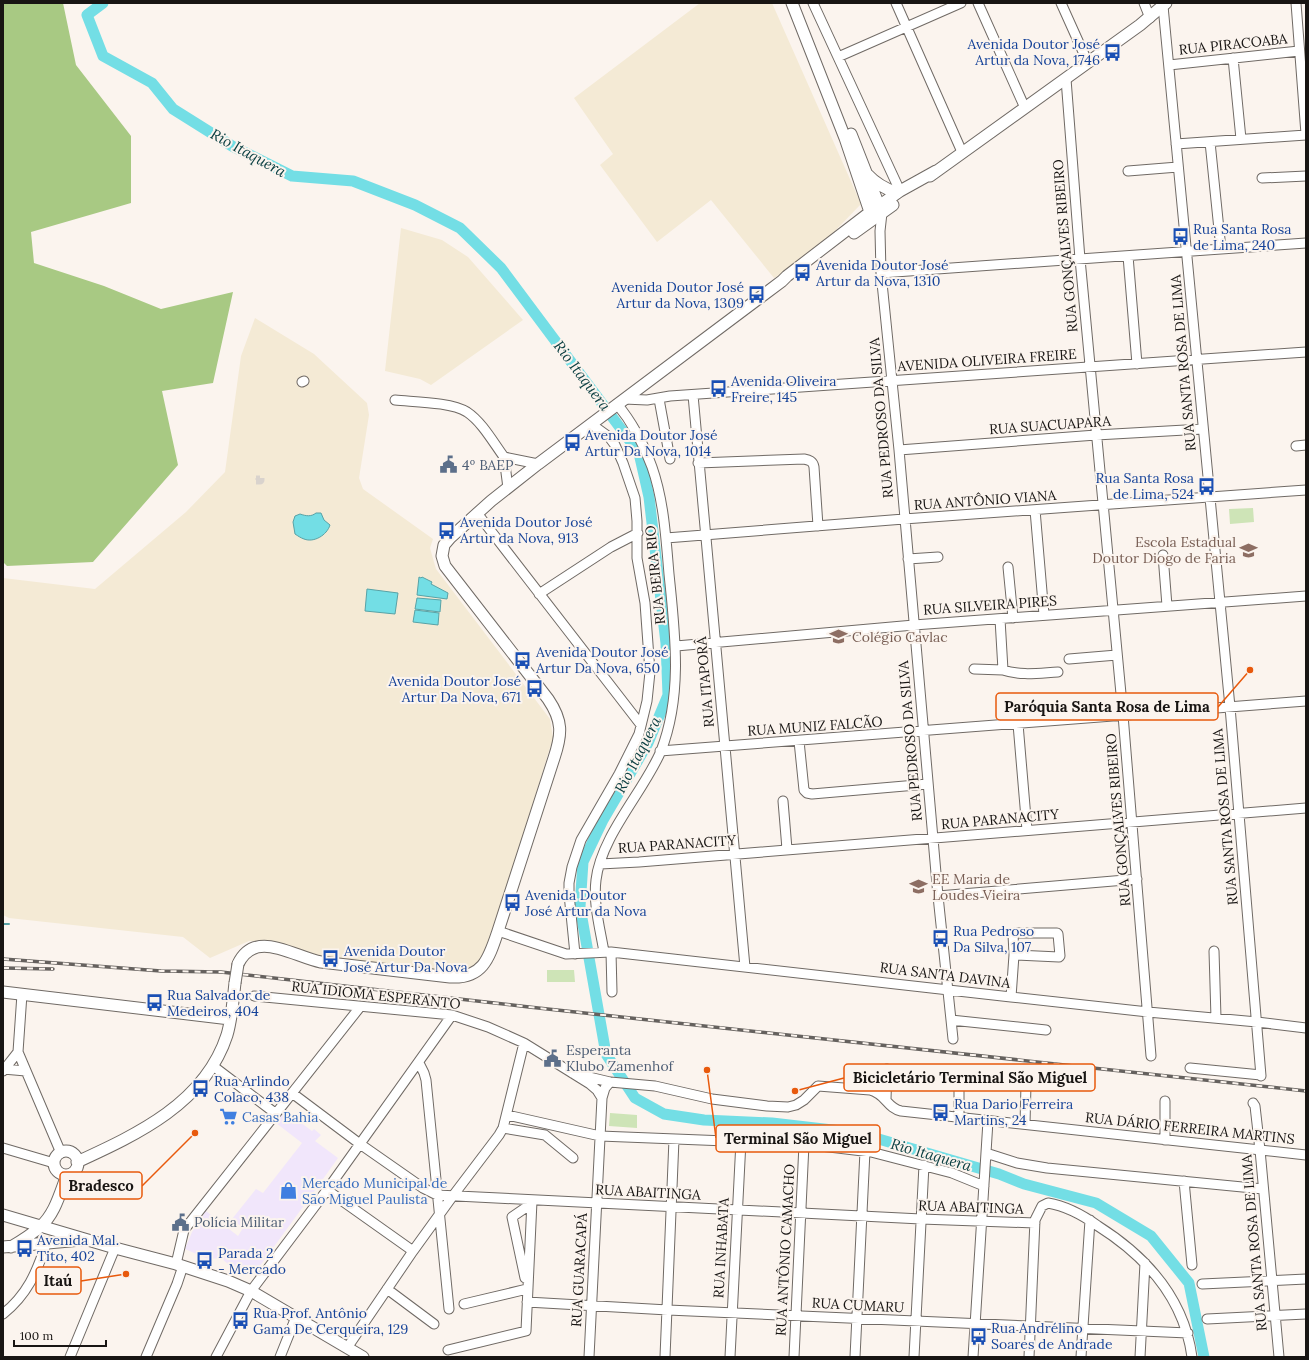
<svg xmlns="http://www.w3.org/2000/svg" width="1309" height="1360" font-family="Lora,serif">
<rect width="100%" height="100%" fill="#fbf4ee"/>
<!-- commercial -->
<path fill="#f1e6fb" d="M 285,1111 L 312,1131 L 314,1129 L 321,1135 L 315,1141 L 338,1158 L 308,1200 L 254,1274 L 245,1268 L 236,1273 L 235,1270 L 221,1258 L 208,1259 L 185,1249 L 192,1232 L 206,1211 L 238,1236 L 243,1228 L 232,1219 L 256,1189 L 263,1193 L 302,1143 L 276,1123 Z"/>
<!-- industrial -->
<path fill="#f4ead5" d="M 700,3 L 772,3 L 861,204 L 806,261 L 774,278 L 711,200 L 657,242 L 600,165 L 613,154 L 574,98 Z
M 401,228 L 442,240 L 468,257 L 523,320 L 431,385 L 420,379 L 385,371 Z
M 255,318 L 314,354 L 367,403 L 369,415 L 359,478 L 363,489 L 433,539 L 430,548 L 436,569 L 550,719 L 553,738 L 487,952 L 477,964 L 458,972 L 318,958 L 271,941 L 249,941 L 210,958 L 183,937 L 9,918 L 3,915 L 3,578 L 95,589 L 186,512 L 225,472 L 241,356 Z"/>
<!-- green -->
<path fill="#cee4b7" d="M 1253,508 L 1254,522 L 1230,524 L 1229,509 Z
M 547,970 L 574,970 L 575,982 L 547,982 Z
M 610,1113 L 637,1115 L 637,1128 L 609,1126 Z"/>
<!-- forest -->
<path fill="#a8c983" d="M 3,3 L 63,3 L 76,65 L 131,136 L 131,203 L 31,232 L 34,263 L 104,286 L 161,309 L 233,292 L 213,383 L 162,391 L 178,465 L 93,562 L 7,566 L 3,562 Z"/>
<!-- water -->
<path fill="#73dee5" stroke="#58a2a6" d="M 316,513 L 321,513 L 324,520 L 330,525 C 327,535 314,543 304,539 C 301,538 298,536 295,534 L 293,522 L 295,516 L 300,514 C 306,516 311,517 316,513 Z
M 419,577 L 421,578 L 422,577 L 432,582 L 431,584 L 448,593 L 447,599 L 417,595 Z
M 367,589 L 398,593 L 395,614 L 365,611 Z
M 417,598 L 441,600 L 440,612 L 415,609 Z
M 415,610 L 439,613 L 438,625 L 413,622 Z"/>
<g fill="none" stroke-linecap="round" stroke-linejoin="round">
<!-- stream -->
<path stroke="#58a2a6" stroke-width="2" d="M 3,924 L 9,924"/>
<!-- river -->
<path stroke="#73dee5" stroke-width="11" d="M 103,3 L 87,15 L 103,56 L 152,83 L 173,109 L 232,146 L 292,176 L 353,181 L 415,205 L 460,228 L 501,268 L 639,453 L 649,497 L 666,643 L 668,695 L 648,743 L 603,820 L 583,862 L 580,907 L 606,1054 L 635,1098 L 664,1114 L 704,1120 L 772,1123 L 858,1133 L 999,1174 L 1024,1184 L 1096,1203 L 1151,1236 L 1189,1283 L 1204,1357"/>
<!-- minor-tunnel -->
<path stroke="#d9d3cd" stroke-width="9" stroke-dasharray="9 4.5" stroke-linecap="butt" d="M 256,480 L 260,480 L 260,478"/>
<defs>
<path id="minor" d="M 813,3 L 900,191
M 896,3 L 962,152
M 978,3 L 1025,108
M 1061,3 L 1088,63
M 1144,3 L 1150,18
M 1296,3 L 1306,134
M 1163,6 L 1230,707 L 1261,1076
M 838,57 L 961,3
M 1233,58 L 1241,139
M 1169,65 L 1299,51
M 1066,79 L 1080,259 L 1123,715 L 1151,1056
M 1210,142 L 1221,249
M 1176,144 L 1306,135
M 1128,171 L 1178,167
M 1262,178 L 1306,176
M 882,213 L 880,231 L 881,273 L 899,450 L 938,896 L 953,1039
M 1128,256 L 1137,364
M 881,273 L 1306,243
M 302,382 L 304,381
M 693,395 L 745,967
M 624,399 L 647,400 L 670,396 L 1306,352
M 659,399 L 670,459
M 395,400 C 414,402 451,402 467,412 C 482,422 493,442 504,457
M 1296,446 L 1306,445
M 899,450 L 1096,435 L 1203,429
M 698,463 L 804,459 C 809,460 813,461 814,467 L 818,526
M 508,488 L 504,457 L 538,464
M 1035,510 L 1044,615
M 477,513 L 641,725
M 666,538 L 904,519 L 1306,490
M 1163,555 L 1167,606
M 908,559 L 938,557
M 1008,567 L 1013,618
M 539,594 L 611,547 L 638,533
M 1000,619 L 1003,670 C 1021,676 1039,673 1058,672
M 676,646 L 914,625 L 1306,596
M 1069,659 L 1117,655
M 974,669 L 1003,670
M 1018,724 L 1027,830
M 799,741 L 804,790 L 807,793 L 812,794 L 928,784
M 660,751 L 1306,701
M 783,801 L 787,849
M 600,864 L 639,862 L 1306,808
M 938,896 L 1137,879
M 498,931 L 566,954 L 611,952 L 1011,997 L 1148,1012 L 1257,1022 L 1306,1028
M 1214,951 L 1216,1018
M 604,952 C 600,928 593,904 596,880 C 601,836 644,791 661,751 C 683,694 675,633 669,574 C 666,539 664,501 652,467 C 644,445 632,422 617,404
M 611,952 L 612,992
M 575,954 L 569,894 L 569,883 L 572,867 L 581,840 L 619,774 L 639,734 L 647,701 L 650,672 L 645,603 L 637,558 L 637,521 L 635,498 L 623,463 L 615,445 L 609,437 L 591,424
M 22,994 L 18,1052 L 61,1153
M 254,996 L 452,1015 L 488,1027 L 524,1043 L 590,1084 L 597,1090 L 602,1098
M 1011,997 L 1014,955 L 1013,934 L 1016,933 L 1057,933 L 1058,934 L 1060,956 L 1059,957 L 1014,955
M 951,1020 L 1046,1030
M 419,1063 L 424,1073 L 426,1080 L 449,1309
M 213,1066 L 275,1113
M 1190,1068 L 1261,1075
M 3,1069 L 26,1071
M 3,1071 L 18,1052
M 572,1073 L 610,1082 L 655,1086 L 712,1099 L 767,1106 L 788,1107 L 796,1105 L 804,1100 L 818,1086 L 870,1090 C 886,1094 887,1108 901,1111 L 1306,1155
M 959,1077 L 959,1118
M 292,1093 L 360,1144 L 423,1188 L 437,1195 L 921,1219 L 1035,1223
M 886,1099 L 887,1069
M 1165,1101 L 1165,1140
M 1253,1103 L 1255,1106 L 1260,1150 L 1279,1357
M 507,1115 L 600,1136 L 804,1144 L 871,1152 L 952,1173 L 984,1186
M 1025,1124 L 1026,1084
M 503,1128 L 545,1135 L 573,1158
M 3,1148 L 54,1163
M 986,1153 L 1017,1163 L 1047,1168 L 1263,1189
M 1184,1181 L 1192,1265
M 327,1190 L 413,1251
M 176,1264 L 184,1230 L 360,1007
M 525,1278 L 512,1217 L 531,1204
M 1202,1284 L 1306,1279
M 387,1289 L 434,1324
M 527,1302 L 668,1310 L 1188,1333
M 464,1304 L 527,1289
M 3,1314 C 27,1295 37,1272 46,1244
M 1207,1319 L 1306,1314
M 347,1348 L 413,1251 L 452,1197 L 499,1135 L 503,1128 L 524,1043
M 448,1350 L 526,1331 L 532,1201
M 70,1357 L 115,1248
M 146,1357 L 177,1284 L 183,1266
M 216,1357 L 251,1291 L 327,1190 L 452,1015
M 280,1357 L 296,1317
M 589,1357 L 602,1098 L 605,1088 L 610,1082
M 665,1357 L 674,1139
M 730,1357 L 741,1141
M 794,1357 L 804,1144
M 855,1357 L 865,1151
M 914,1357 L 924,1165
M 973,1357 L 988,1121
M 1029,1357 L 1035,1220 L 1042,1206 L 1048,1203 C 1066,1206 1084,1216 1098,1226 C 1147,1257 1184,1298 1192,1357
M 1081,1357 L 1090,1220
M 1140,1357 L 1145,1263"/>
<path id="major" d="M 792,3 L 845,138 L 872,218
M 851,134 L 882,213
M 868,175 C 876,184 886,189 897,193
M 930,176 L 1140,25 L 1166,3
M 854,233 L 893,205
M 238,964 C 255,928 294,957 321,962 L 450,977 C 483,979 489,958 498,931 L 554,758 C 562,734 563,721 548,699 L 445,566 L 442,556 L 444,545 L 450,538 L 491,501 L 538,464 L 782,281 L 787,276 L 869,213 L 900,191 L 936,171
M 3,992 L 230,1019
M54 1163a12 12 0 1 1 24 0a12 12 0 1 1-24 0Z
M 77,1162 C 138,1134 205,1103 227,1035 C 232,1018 233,1000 235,983
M 3,1215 L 115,1248 L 176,1264 L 228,1281 L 251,1291 L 363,1357
M 3,1247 L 81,1240
M 11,1247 C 21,1241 31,1235 40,1227 C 55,1214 60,1193 67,1175"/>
</defs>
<!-- minor casing -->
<use href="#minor" stroke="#706a65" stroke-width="11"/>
<!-- major casing -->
<use href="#major" stroke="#706a65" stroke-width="13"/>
<!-- minor -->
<use href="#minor" stroke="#fff" stroke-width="9"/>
<!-- major -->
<use href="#major" stroke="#fff" stroke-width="11"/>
<defs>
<path id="rail" d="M 3,959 L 161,971 L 221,972 L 529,1007 L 1306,1091
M 3,968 L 53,969"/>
</defs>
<!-- rail casing -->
<use href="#rail" stroke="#65615e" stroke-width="3.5"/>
<!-- rail -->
<use href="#rail" stroke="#fbf4ee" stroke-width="2" stroke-dasharray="6" stroke-linecap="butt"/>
<defs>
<path id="major-bridge" d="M 235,983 L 238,964"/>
</defs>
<!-- major-bridge casing -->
<use href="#major-bridge" stroke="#706a65" stroke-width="13" stroke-linecap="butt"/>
<!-- major-bridge -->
<use href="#major-bridge" stroke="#fff" stroke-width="11"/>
</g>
<!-- icons -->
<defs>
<symbol id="bus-bare" viewBox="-9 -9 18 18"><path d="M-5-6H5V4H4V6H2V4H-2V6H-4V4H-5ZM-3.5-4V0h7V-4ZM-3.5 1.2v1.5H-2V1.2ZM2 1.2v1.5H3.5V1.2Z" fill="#1a4fb4" stroke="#fbf4ee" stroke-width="2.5" paint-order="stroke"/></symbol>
<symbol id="civic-bare" viewBox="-9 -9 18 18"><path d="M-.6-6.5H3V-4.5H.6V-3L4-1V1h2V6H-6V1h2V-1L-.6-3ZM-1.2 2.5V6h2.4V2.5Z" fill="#5c6f8a" stroke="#fbf4ee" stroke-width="2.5" paint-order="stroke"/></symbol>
<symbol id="school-bare" viewBox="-9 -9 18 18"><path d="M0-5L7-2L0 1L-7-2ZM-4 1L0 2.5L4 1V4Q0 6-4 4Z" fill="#8d6e63" stroke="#fbf4ee" stroke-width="2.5" paint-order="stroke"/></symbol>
<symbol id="supermarket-bare" viewBox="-9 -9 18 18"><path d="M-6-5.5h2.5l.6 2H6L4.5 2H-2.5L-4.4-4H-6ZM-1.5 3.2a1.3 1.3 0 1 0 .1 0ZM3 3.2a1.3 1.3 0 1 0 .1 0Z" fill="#3f7fe0" stroke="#fbf4ee" stroke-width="2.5" paint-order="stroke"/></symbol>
<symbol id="shop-bare" viewBox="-9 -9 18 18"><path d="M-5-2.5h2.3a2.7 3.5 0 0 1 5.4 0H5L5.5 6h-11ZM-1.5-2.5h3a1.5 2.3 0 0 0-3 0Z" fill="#3f7fe0" stroke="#fbf4ee" stroke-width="2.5" paint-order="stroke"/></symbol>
</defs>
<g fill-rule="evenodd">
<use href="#bus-bare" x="1100" y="40" width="25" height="25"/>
<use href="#bus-bare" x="1168" y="224" width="25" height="25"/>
<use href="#bus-bare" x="790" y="260" width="25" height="25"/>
<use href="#bus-bare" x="744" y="282" width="25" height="25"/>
<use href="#bus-bare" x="706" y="376" width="25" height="25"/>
<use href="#bus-bare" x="560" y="430" width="25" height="25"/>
<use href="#civic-bare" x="436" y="452" width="25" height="25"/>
<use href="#bus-bare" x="1194" y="474" width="25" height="25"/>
<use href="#bus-bare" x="434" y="518" width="25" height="25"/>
<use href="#school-bare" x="1236" y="538" width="25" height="25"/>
<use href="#school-bare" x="826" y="624" width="25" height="25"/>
<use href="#bus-bare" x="510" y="648" width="25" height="25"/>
<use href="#bus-bare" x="522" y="676" width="25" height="25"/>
<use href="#school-bare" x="906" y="874" width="25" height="25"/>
<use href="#bus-bare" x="500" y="890" width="25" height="25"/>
<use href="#bus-bare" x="928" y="926" width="25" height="25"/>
<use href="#bus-bare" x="318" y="946" width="25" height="25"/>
<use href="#bus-bare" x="142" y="990" width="25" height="25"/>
<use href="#civic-bare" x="540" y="1046" width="25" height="25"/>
<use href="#bus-bare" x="188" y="1076" width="25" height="25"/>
<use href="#bus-bare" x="928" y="1100" width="25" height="25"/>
<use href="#supermarket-bare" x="216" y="1104" width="25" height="25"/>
<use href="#shop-bare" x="276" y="1178" width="25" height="25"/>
<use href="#civic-bare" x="168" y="1210" width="25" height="25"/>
<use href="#bus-bare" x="12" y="1236" width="25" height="25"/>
<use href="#bus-bare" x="192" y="1248" width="25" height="25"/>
<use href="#bus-bare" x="228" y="1308" width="25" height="25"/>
<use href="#bus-bare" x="966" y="1324" width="25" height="25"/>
</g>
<g text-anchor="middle" stroke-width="4" stroke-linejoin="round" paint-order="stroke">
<!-- transit labels -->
<g font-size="14" fill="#164399" stroke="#fbf4ee" text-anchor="start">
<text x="1100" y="49" text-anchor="end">Avenida Doutor José<tspan x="1100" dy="16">Artur da Nova, 1746</tspan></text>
<text x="1193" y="234">Rua Santa Rosa<tspan x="1193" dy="16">de Lima, 240</tspan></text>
<text x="816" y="270">Avenida Doutor José<tspan x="816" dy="16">Artur da Nova, 1310</tspan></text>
<text x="744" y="292" text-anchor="end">Avenida Doutor José<tspan x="744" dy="16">Artur da Nova, 1309</tspan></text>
<text x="731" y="386">Avenida Oliveira<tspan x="731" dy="16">Freire, 145</tspan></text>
<text x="585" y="440">Avenida Doutor José<tspan x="585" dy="16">Artur Da Nova, 1014</tspan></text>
<text x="1194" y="483" text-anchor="end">Rua Santa Rosa<tspan x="1194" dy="16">de Lima, 524</tspan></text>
<text x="460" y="527">Avenida Doutor José<tspan x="460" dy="16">Artur da Nova, 913</tspan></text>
<text x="536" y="657">Avenida Doutor José<tspan x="536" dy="16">Artur Da Nova, 650</tspan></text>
<text x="521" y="686" text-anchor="end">Avenida Doutor José<tspan x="521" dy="16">Artur Da Nova, 671</tspan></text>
<text x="525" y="900">Avenida Doutor<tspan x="525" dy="16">José Artur da Nova</tspan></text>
<text x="953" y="936">Rua Pedroso<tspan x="953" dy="16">Da Silva, 107</tspan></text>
<text x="344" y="956">Avenida Doutor<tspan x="344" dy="16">José Artur Da Nova</tspan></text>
<text x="167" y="1000">Rua Salvador de<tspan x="167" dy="16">Medeiros, 404</tspan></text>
<text x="214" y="1086">Rua Arlindo<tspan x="214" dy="16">Colaco, 438</tspan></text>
<text x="954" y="1109">Rua Dario Ferreira<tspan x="954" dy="16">Martins, 24</tspan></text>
<text x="37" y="1245">Avenida Mal.<tspan x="37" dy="16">Tito, 402</tspan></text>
<text x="218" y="1258">Parada 2<tspan x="218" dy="16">- Mercado</tspan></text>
<text x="253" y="1318">Rua Prof. Antônio<tspan x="253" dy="16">Gama De Cerqueira, 129</tspan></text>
<text x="991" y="1333">Rua Andrélino<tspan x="991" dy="16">Soares de Andrade</tspan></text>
</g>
<!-- street labels -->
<g font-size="14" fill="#181513" stroke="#fbf4ee">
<text transform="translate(1233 44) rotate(-6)" y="5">RUA PIRACOABA</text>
<text transform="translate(1065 246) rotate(-95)" y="5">RUA GONÇALVES RIBEIRO</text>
<text transform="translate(987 360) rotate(-4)" y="5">AVENIDA OLIVEIRA FREIRE</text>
<text transform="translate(1183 363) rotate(-95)" y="5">RUA SANTA ROSA DE LIMA</text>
<text transform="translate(881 418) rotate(-95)" y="5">RUA PEDROSO DA SILVA</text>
<text transform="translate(1050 425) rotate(-4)" y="5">RUA SUACUAPARA</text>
<text transform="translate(985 500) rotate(-4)" y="5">RUA ANTÔNIO VIANA</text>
<text transform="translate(655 575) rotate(-96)" y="5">RUA BEIRA RIO</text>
<text transform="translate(990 605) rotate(-4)" y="5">RUA SILVEIRA PIRES</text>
<text transform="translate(705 682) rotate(-95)" y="5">RUA ITAPORÂ</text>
<text transform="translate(815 726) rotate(-4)" y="5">RUA MUNIZ FALCÃO</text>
<text transform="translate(910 741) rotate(-95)" y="5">RUA PEDROSO DA SILVA</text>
<text transform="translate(1225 817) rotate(-95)" y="5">RUA SANTA ROSA DE LIMA</text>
<text transform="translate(1000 819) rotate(-5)" y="5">RUA PARANACITY</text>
<text transform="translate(1118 820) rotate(-95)" y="5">RUA GONÇALVES RIBEIRO</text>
<text transform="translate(677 844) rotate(-4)" y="5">RUA PARANACITY</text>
<text transform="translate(945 975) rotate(7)" y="5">RUA SANTA DAVINA</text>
<text transform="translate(376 995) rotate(6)" y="5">RUA IDIOMA ESPERANTO</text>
<text transform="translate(1190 1128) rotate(6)" y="5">RUA DÁRIO FERREIRA MARTINS</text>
<text transform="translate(648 1192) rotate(3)" y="5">RUA ABAITINGA</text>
<text transform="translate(971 1207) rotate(2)" y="5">RUA ABAITINGA</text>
<text transform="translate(1254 1243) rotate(-95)" y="5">RUA SANTA ROSA DE LIMA</text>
<text transform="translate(721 1248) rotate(-87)" y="5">RUA INHABATA</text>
<text transform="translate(785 1250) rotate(-87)" y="5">RUA ANTÔNIO CAMACHO</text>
<text transform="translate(579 1270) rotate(-87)" y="5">RUA GUARACAPÁ</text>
<text transform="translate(858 1305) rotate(3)" y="5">RUA CUMARU</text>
</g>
<!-- service labels -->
<g font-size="14" fill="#4e5e75" stroke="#fbf4ee" text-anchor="start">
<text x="462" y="470">4º BAEP</text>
<text x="566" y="1055">Esperanta<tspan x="566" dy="16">Klubo Zamenhof</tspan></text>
<text x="194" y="1227">Polícia Militar</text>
</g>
<!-- education labels -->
<g font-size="14" fill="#785e54" stroke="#fbf4ee" text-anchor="start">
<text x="1236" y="547" text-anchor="end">Escola Estadual<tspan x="1236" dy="16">Doutor Diogo de Faria</tspan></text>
<text x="852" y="642">Colégio Cavlac</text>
<text x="932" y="884">EE Maria de<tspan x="932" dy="16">Loudes Vieira</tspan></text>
</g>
<!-- shop labels -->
<g font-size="14" fill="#366cbe" stroke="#fbf4ee" text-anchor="start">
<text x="242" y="1122">Casas Bahia</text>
<text x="302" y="1188">Mercado Municipal de<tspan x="302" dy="16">São Miguel Paulista</tspan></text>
</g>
<!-- water labels -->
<g font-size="15" font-style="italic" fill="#0c4043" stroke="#fbf4ee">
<text transform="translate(248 153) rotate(29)" y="5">Rio Itaquera</text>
<text transform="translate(582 376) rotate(53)" y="5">Rio Itaquera</text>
<text transform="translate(638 755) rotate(-63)" y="5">Rio Itaquera</text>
<text transform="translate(931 1155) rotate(16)" y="5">Rio Itaquera</text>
</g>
</g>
<!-- callouts -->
<path fill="none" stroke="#e8590c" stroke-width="1.5" d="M1250 670L1218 707M795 1091L844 1078M707 1070L716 1138M195 1133L142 1186M126 1274L81 1281"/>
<g fill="#e8590c" stroke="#fbf4ee" stroke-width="1.5">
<circle cx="1250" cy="670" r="4"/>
<circle cx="795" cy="1091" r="4"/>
<circle cx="707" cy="1070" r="4"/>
<circle cx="195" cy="1133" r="4"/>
<circle cx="126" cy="1274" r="4"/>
</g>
<g fill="#fbf4ee" stroke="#e8590c" stroke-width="1.5">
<rect x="996" y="693" width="222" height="27" rx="4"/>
<rect x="844" y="1064" width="251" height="27" rx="4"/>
<rect x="716" y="1125" width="164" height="27" rx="4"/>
<rect x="60" y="1172" width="82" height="27" rx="4"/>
<rect x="36" y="1267" width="45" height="27" rx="4"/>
</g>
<g font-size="15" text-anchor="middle" font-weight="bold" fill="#181513">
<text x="1107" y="712">Paróquia Santa Rosa de Lima</text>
<text x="970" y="1083">Bicicletário Terminal São Miguel</text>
<text x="798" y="1144">Terminal São Miguel</text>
<text x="101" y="1191">Bradesco</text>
<text x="58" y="1286">Itaú</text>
</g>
<!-- border -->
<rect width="1309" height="1360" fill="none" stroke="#181513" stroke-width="8"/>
<!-- scale -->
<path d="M14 1340v6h92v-6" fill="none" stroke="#181513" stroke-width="2"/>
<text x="20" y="1340" font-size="12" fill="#181513" stroke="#fbf4ee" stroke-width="3" paint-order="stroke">100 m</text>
</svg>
